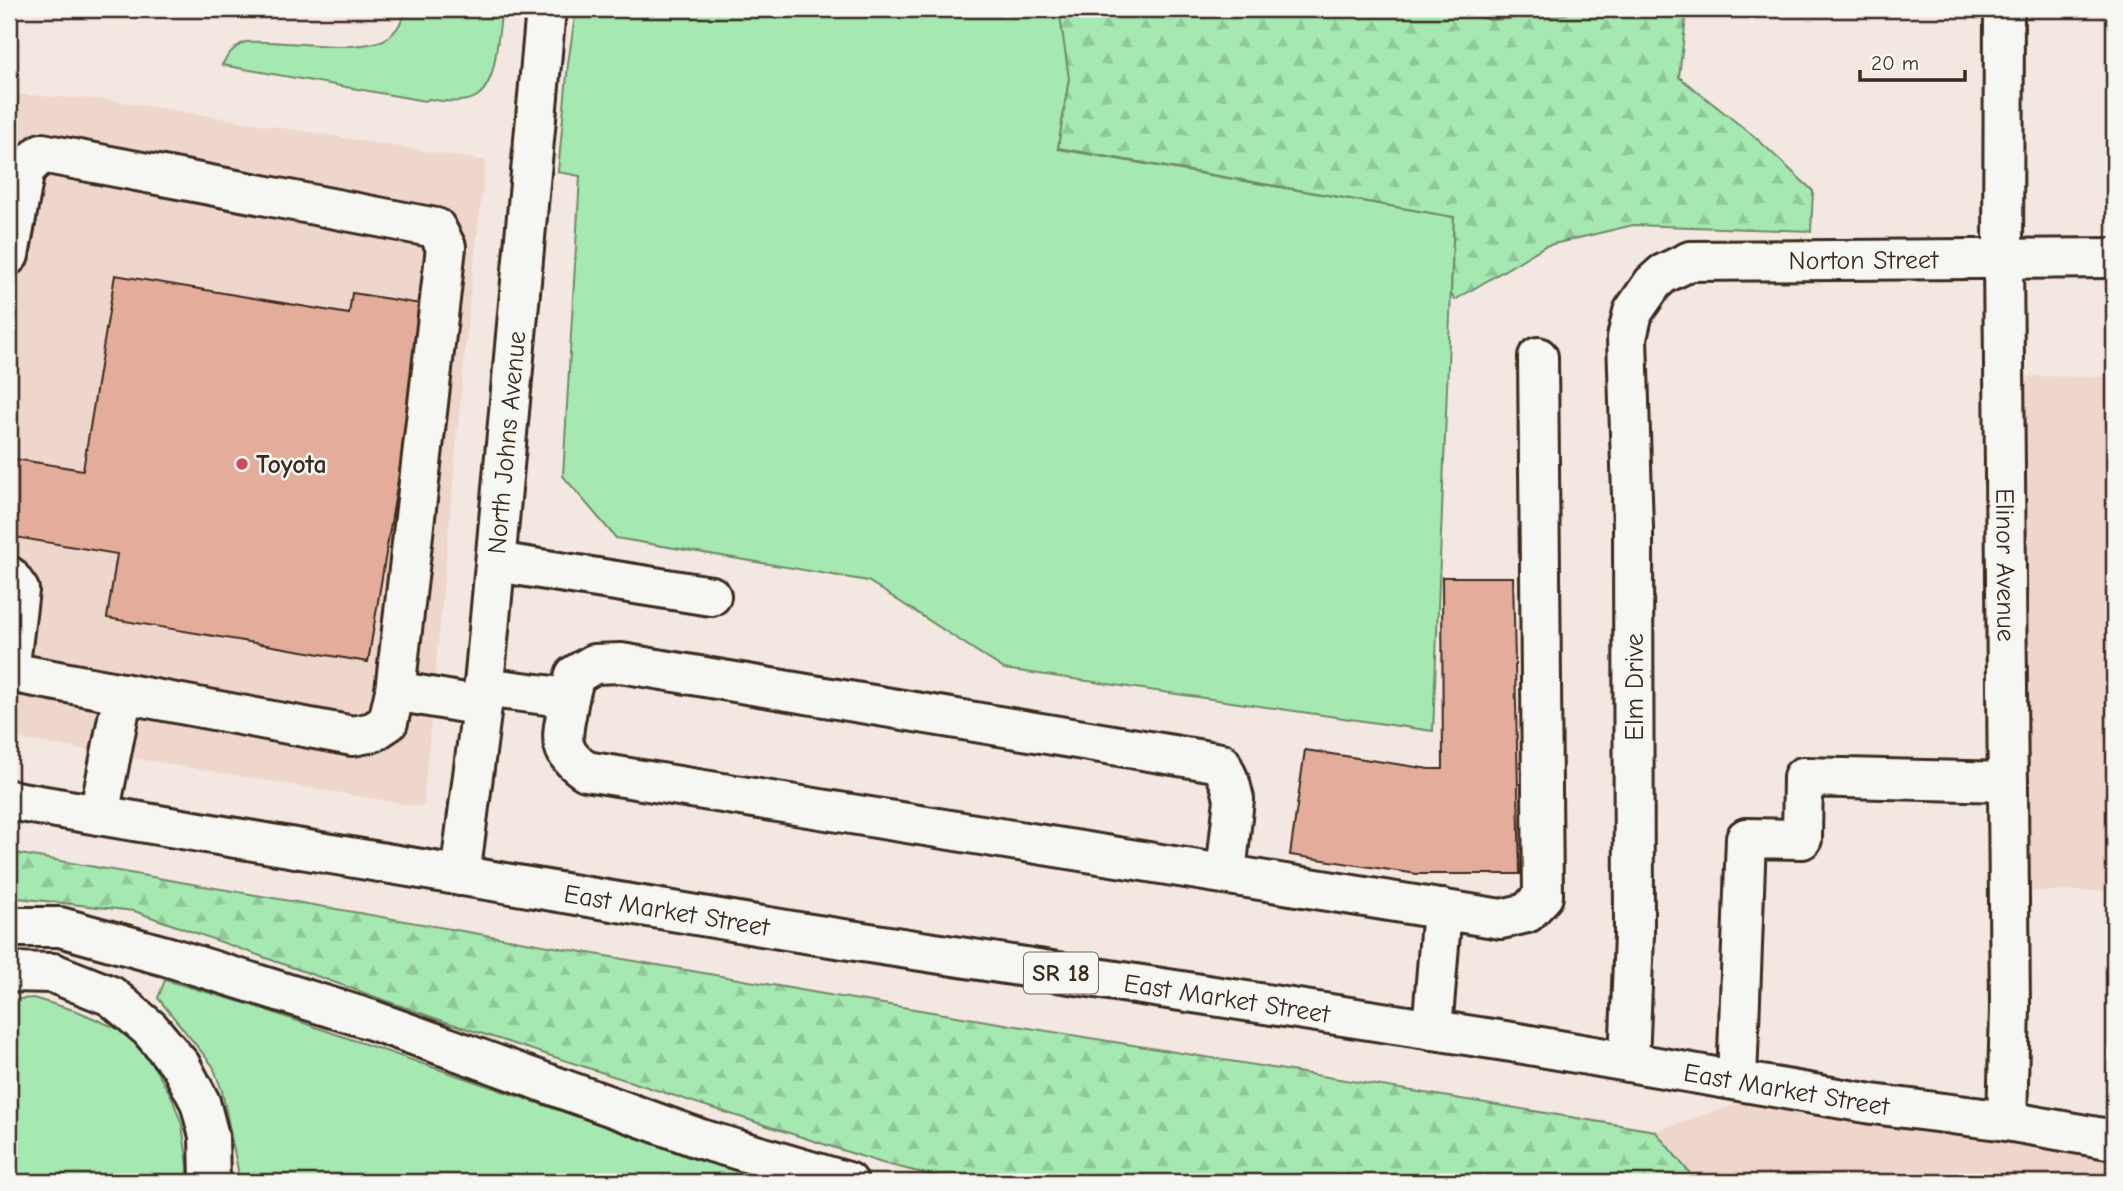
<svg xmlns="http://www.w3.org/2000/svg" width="2123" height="1191" font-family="'Comic Neue',sans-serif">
<defs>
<pattern id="forest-firs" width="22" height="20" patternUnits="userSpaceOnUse" patternTransform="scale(1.75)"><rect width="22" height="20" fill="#a5e8b2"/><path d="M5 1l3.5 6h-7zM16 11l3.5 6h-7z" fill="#8fc799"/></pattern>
<pattern id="wetland-marsh" width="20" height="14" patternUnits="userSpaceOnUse" patternTransform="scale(1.75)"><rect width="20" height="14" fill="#a5e8b2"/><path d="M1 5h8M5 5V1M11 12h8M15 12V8" fill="none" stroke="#8fc799"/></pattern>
</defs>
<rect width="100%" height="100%" fill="#f2e7e1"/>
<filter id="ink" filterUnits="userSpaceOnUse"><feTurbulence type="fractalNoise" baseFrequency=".0143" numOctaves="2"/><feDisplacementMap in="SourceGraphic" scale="14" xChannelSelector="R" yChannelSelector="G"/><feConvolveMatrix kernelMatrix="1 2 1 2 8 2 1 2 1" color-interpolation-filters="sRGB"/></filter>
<g filter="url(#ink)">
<!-- built -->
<path fill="#eed6cc" d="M 9,94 L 110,100 L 486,161 L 471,286 L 423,807 L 9,737 Z
M 2015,376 L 2114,377 L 2114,891 L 2017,891 Z
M 1759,1097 L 2114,1151 L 2114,1182 L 1697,1182 L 1655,1131 Z"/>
<!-- green -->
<path fill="#a5e8b2" stroke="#708968" stroke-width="2" d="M 408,9 L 501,9 C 501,23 498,38 496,53 C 490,99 473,107 429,99 L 425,101 L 222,65 C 228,54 233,48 245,42 C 284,39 347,53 381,41 C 395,36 402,21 408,9 Z
M 576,9 L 1061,9 L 1069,78 L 1058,149 L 1454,217 L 1433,731 L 1004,669 L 868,581 L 616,538 L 563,476 L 580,176 L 558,172 L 568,64 Z
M 165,980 L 251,1005 L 596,1123 L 776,1182 L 235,1182 L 238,1170 L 222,1091 L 213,1066 L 158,998 Z
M 33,998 L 77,1011 L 125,1032 L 152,1064 L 171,1095 L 182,1125 L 188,1166 L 187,1182 L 9,1182 L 9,1000 Z"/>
<!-- forest -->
<path fill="url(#forest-firs)" stroke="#708968" stroke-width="2" d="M 1059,9 L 1456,9 L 1490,20 L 1567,14 L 1572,9 L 1687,9 L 1679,77 L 1755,137 L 1813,191 L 1811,231 L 1633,225 L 1545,246 L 1455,300 L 1451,294 L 1454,217 L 1058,148 L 1069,78 Z
M 9,852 L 835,996 L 1655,1131 L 1697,1182 L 959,1182 L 882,1163 L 443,1021 L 134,911 L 9,897 Z"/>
<!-- wetland -->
<path fill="url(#wetland-marsh)" stroke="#708968" stroke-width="2" d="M 1457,9 L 1456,9 L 1572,9 L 1567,14 L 1490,20 Z"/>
<!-- building -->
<path fill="#e4ad9b" stroke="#3b2a1e" stroke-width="2" d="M 115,275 L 349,314 L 352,293 L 427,305 L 368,662 L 107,618 L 117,554 L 9,536 L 9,458 L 83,470 Z
M 1442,577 L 1513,577 L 1520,874 L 1417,874 L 1290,855 L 1305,750 L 1429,769 L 1443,769 Z"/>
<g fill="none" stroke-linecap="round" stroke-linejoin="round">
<defs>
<g id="minor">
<path id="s1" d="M 2004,9 L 2003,258 L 2010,1008 L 2007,1121"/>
<path d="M 9,255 L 25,169 L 42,153 L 436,228 L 446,247 L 395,691 L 388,722 L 373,732 L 353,736 L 9,672"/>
<path d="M 496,562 L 711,596"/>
<path d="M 9,576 L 19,590 L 9,672"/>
<path d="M 483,687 L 569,698 C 564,733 553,749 586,771 L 1501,919 L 1527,913 L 1543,896 L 1538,357"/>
<path d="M 395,691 L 482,706"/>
<path d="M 569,698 L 575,675 L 594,664 L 621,663 L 1221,763 L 1230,783 L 1234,799 L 1226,874"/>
<path d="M 99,815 L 123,693"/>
<path id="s2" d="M 460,876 L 482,706 L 546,9"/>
<path d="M 1432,1030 L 1442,909"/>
<path id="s3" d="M 1629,1062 L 1634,935 L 1633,528 L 1627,338 L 1633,312 L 1653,283 L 1663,274 L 1690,261 L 2114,258"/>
<path d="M 1737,1080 L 1746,838 L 1802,839 L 1803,777 L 2008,782"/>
</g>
<g id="major">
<path id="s4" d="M 9,800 L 798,932 L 1518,1043 L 1872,1104 L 2007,1121 L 2114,1140"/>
</g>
<path id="highway" d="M 9,927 L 60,927 L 169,957 L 372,1020 L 701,1139 L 848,1182
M 9,972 L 53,973 L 111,996 L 150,1029 L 181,1066 L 200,1102 L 209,1136 L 210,1182"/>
</defs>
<!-- minor casing -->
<use href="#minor" stroke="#3b2a1e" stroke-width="44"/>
<!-- major casing -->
<use href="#major" stroke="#3b2a1e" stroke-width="44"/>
<!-- highway casing -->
<use href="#highway" stroke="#3b2a1e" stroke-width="44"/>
<!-- minor -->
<use href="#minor" stroke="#f6f6f2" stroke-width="38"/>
<!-- major -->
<use href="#major" stroke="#f6f6f2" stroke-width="38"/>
<!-- highway -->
<use href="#highway" stroke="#f6f6f2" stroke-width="38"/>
</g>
</g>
<!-- markers -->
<circle fill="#d1495b" stroke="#f6f6f2" stroke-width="2.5" cx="242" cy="464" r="7"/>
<g text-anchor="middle" stroke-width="5" stroke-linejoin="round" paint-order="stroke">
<!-- shield labels -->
<rect fill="#f6f6f2" stroke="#73675e" stroke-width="2" x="1024" y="952.5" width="74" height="41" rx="5"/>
<g font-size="24" font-weight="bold" fill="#3b2a1e">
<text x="1061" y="981">SR 18</text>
</g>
<!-- street labels -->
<g font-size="26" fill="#3b2a1e" stroke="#f6f6f2">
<text dy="9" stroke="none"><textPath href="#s3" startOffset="1003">Norton Street</textPath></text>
<text dy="9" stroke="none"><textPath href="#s2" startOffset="436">North Johns Avenue</textPath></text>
<text dy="9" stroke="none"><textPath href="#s1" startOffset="556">Elinor Avenue</textPath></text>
<text transform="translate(1634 687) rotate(-90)" y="9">Elm Drive</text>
<text dy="9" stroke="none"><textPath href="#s4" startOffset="667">East Market Street</textPath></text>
<text dy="9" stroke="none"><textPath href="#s4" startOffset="1234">East Market Street</textPath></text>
<text dy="9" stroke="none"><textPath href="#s4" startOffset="1801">East Market Street</textPath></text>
</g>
<!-- poi labels -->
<g font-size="26" font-weight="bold" fill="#3b2a1e" stroke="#f6f6f2" text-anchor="start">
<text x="256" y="473">Toyota</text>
</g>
</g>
<!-- margin -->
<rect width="2123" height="1191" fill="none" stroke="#f6f6f2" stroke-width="35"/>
<rect x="18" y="18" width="2088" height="1156" fill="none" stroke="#3b2a1e" stroke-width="2.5" filter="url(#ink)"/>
<!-- scale -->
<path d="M1860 70v10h105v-10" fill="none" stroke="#3b2a1e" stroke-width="3.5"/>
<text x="1871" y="70" font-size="21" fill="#3b2a1e" stroke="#f6f6f2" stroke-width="5" paint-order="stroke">20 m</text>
</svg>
